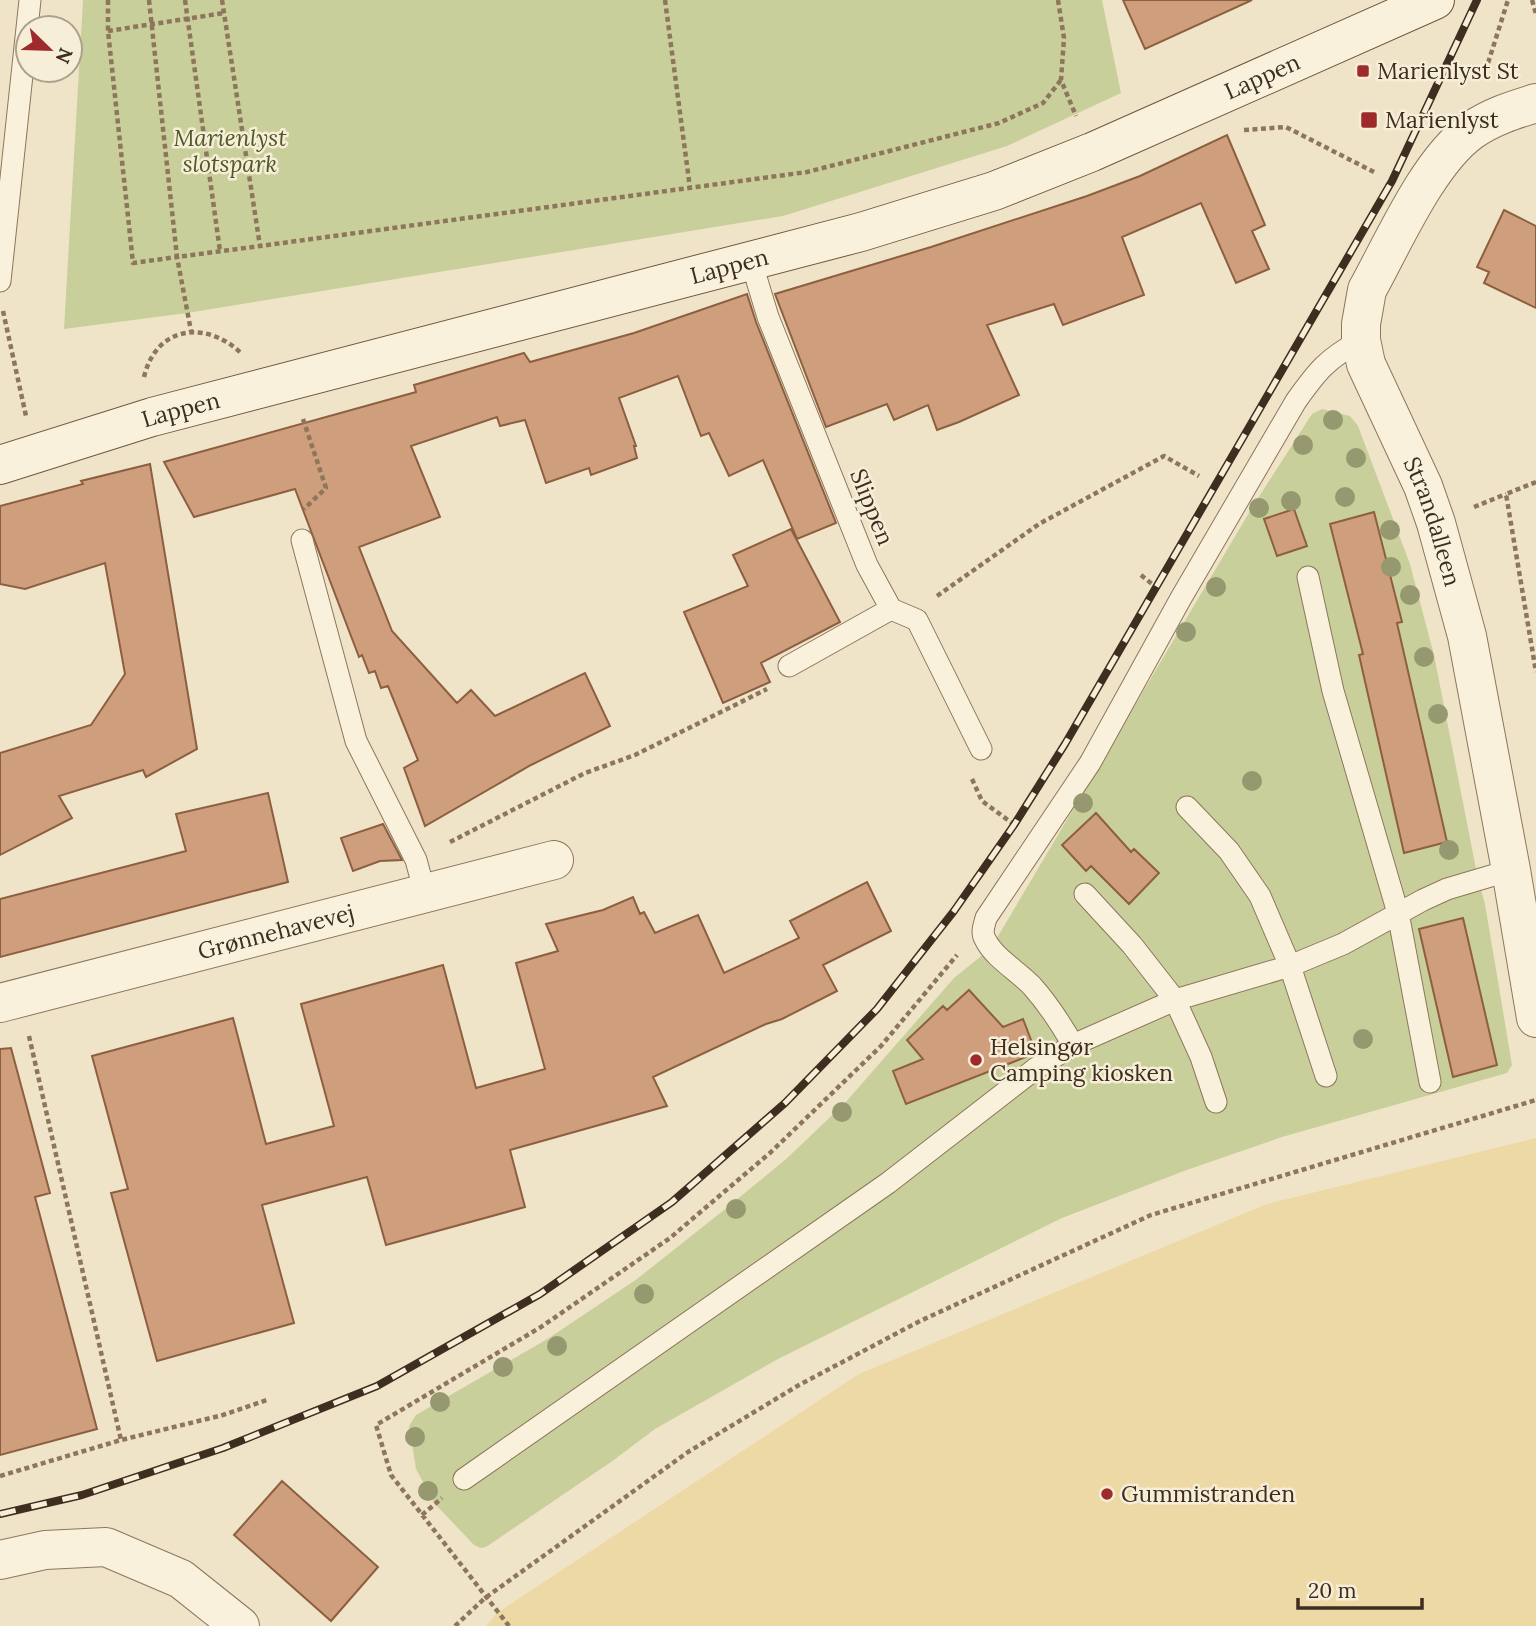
<svg xmlns="http://www.w3.org/2000/svg" width="1536" height="1626" font-family="Lora,serif">
<rect width="100%" height="100%" fill="#f0e4c8"/>
<!-- green -->
<path fill="#c9cf9b" d="M 83,0 L 1102,0 L 1121,93 L 1007,146 L 783,216 L 187,313 L 64,329 Z
M 1322,409 L 1350,416 L 1358,426 L 1410,564 L 1434,655 L 1478,879 L 1485,904 L 1512,1065 L 1507,1073 L 1282,1137 L 1184,1171 L 1062,1218 L 778,1359 L 655,1429 L 611,1462 L 486,1547 L 480,1548 L 474,1545 L 435,1504 L 416,1469 L 409,1426 L 416,1415 L 549,1338 L 637,1279 L 724,1210 L 785,1160 L 845,1103 L 954,978 L 991,948 L 1253,506 L 1312,414 Z"/>
<!-- sand -->
<path fill="#ecd9a5" d="M 1536,1138 L 1536,1626 L 486,1626 L 497,1613 L 859,1374 L 1267,1204 Z"/>
<!-- building -->
<path fill="#cf9f7d" stroke="#8d5f41" stroke-width="2" d="M 1123,0 L 1252,0 L 1145,49 Z
M 1227,135 L 1265,225 L 1252,231 L 1269,269 L 1236,283 L 1201,203 L 1122,237 L 1144,295 L 1063,325 L 1054,304 L 987,325 L 1019,395 L 959,422 L 937,430 L 928,405 L 894,420 L 887,404 L 826,427 L 775,294 L 931,247 L 1087,196 L 1140,176 Z
M 1504,210 L 1536,226 L 1536,308 L 1484,283 L 1489,272 L 1477,267 Z
M 747,294 L 756,322 L 836,523 L 797,539 L 763,460 L 729,476 L 709,433 L 701,436 L 678,376 L 619,398 L 636,446 L 634,446 L 637,458 L 591,475 L 589,468 L 546,483 L 525,420 L 500,426 L 497,417 L 411,446 L 440,517 L 359,547 L 392,631 L 457,703 L 471,690 L 495,716 L 585,673 L 610,726 L 531,765 L 425,826 L 404,768 L 418,760 L 388,686 L 381,688 L 375,671 L 369,673 L 362,655 L 359,657 L 295,489 L 194,517 L 164,462 L 416,392 L 414,385 L 524,353 L 530,362 L 634,333 Z
M 150,464 L 197,749 L 146,777 L 143,770 L 59,796 L 72,818 L 0,855 L 0,753 L 91,725 L 125,674 L 105,563 L 25,589 L 0,584 L 0,506 L 83,484 L 81,481 Z
M 1294,509 L 1307,546 L 1277,556 L 1264,519 Z
M 1374,512 L 1402,622 L 1397,623 L 1447,842 L 1404,853 L 1359,655 L 1363,654 L 1330,524 Z
M 791,529 L 840,622 L 761,663 L 770,682 L 723,703 L 684,612 L 748,586 L 733,555 Z
M 268,793 L 288,882 L 0,957 L 0,899 L 186,851 L 176,814 Z
M 1096,813 L 1131,852 L 1134,849 L 1159,873 L 1129,904 L 1091,866 L 1086,871 L 1062,845 Z
M 383,824 L 402,860 L 380,861 L 353,871 L 341,838 Z
M 867,882 L 891,931 L 823,965 L 837,991 L 782,1019 L 766,1024 L 653,1077 L 667,1106 L 510,1150 L 525,1207 L 386,1245 L 367,1177 L 262,1205 L 294,1323 L 157,1361 L 111,1193 L 128,1189 L 92,1056 L 233,1018 L 266,1144 L 334,1126 L 301,1004 L 443,965 L 476,1088 L 545,1069 L 516,963 L 558,951 L 546,924 L 603,910 L 633,897 L 640,914 L 644,912 L 655,933 L 698,915 L 724,973 L 799,938 L 790,921 Z
M 1463,918 L 1497,1065 L 1453,1077 L 1419,929 Z
M 969,990 L 1003,1027 L 1023,1019 L 1036,1053 L 906,1104 L 893,1071 L 923,1059 L 907,1040 L 943,1006 L 947,1010 Z
M 11,1048 L 50,1193 L 35,1197 L 97,1429 L 0,1455 L 0,1049 Z
M 282,1481 L 378,1567 L 331,1621 L 234,1535 Z"/>
<g fill="none" stroke-linecap="round" stroke-linejoin="round">
<defs>
<path id="lane" d="M 751,261 L 768,317 L 867,565 L 891,609 L 917,620 L 981,749
M 0,281 L 30,0
M 302,540 L 356,741 L 416,860 L 425,893
M 1308,577 L 1333,691 L 1398,913 L 1430,1082
M 789,666 L 891,609
M 1187,807 L 1229,851 L 1260,896 L 1290,966 L 1326,1076
M 1085,894 L 1132,945 L 1175,1000 L 1201,1057 L 1216,1102
M 1073,1045 L 1175,1000 L 1290,966 L 1343,944 L 1423,900 L 1447,889 L 1511,870
M 464,1479 L 888,1183 L 1035,1069 L 1073,1045 C 1061,1024 1048,1004 1032,986 C 1018,971 994,958 985,939 C 981,932 984,926 986,918 L 1090,763 L 1181,598 L 1296,401 C 1318,370 1327,359 1361,340"/>
<g id="street">
<path id="s1" d="M 1536,103 C 1513,110 1491,117 1471,131 C 1428,162 1393,243 1367,290 L 1361,324 L 1361,340 L 1366,364 L 1423,486 L 1436,523 L 1467,636 L 1511,870 L 1536,1018"/>
<path id="s2" d="M 0,1003 L 554,860"/>
<path d="M 0,1560 L 45,1550 L 106,1547 L 181,1579 L 240,1626"/>
</g>
<g id="secondary">
<path id="s3" d="M 0,465 L 152,417 L 861,232 L 994,191 L 1092,152 L 1435,0"/>
</g>
</defs>
<!-- lane casing -->
<use href="#lane" stroke="#8d765c" stroke-width="23"/>
<!-- street casing -->
<use href="#street" stroke="#8d765c" stroke-width="40"/>
<!-- secondary casing -->
<use href="#secondary" stroke="#6f573f" stroke-width="40"/>
<!-- path -->
<path stroke="#8d765c" stroke-width="4.5" stroke-dasharray="5 3.5" stroke-linecap="butt" d="M 108,0 L 108,31 L 133,263 L 177,257 L 191,331
M 149,0 L 177,257 L 260,246
M 185,0 L 220,251
M 222,0 L 260,246 L 807,172 L 999,123 L 1043,103 L 1061,80
M 665,0 L 690,188
M 1058,0 L 1064,38 L 1061,80 L 1076,116
M 1532,0 L 1536,14
M 108,31 L 224,13
M 1483,79 L 1508,0
M 1244,130 L 1286,127 L 1374,172
M 3,311 L 26,416
M 144,377 C 156,326 206,319 242,354
M 303,419 L 326,488 L 304,509
M 1536,482 L 1506,494 L 1536,672
M 1474,507 L 1506,494
M 1141,575 L 1152,584
M 937,596 L 1039,524 L 1164,456 L 1199,476
M 972,779 L 982,801 L 1012,823
M 450,842 L 585,773 L 635,755 L 767,689
M 29,1036 L 121,1440
M 0,1476 L 121,1440 L 223,1415 L 267,1400
M 422,1515 L 442,1498
M 455,1626 L 485,1598 L 688,1452 L 799,1385 L 920,1321 L 1151,1215 L 1536,1100
M 509,1626 L 391,1475 L 376,1425 L 541,1327 L 670,1238 L 771,1152 L 881,1046 L 957,955"/>
<!-- lane -->
<use href="#lane" stroke="#faf1dc" stroke-width="21"/>
<!-- street -->
<use href="#street" stroke="#faf1dc" stroke-width="38"/>
<!-- secondary -->
<use href="#secondary" stroke="#faf1dc" stroke-width="38"/>
<defs>
<path id="rail" d="M 0,1514 L 82,1495 L 223,1448 L 377,1386 L 540,1294 L 672,1202 L 785,1103 L 877,1009 L 954,911 L 1014,825 L 1065,744 L 1392,181 L 1477,0"/>
</defs>
<!-- rail casing -->
<use href="#rail" stroke="#3d2e20" stroke-width="8"/>
<!-- rail -->
<use href="#rail" stroke="#f7eed8" stroke-width="5" stroke-dasharray="16" stroke-linecap="butt"/>
</g>
<!-- trees -->
<g fill="#96986f">
<circle cx="1333" cy="420" r="10"/>
<circle cx="1303" cy="445" r="10"/>
<circle cx="1356" cy="458" r="10"/>
<circle cx="1345" cy="497" r="10"/>
<circle cx="1291" cy="501" r="10"/>
<circle cx="1259" cy="508" r="10"/>
<circle cx="1390" cy="530" r="10"/>
<circle cx="1391" cy="567" r="10"/>
<circle cx="1216" cy="587" r="10"/>
<circle cx="1410" cy="595" r="10"/>
<circle cx="1186" cy="632" r="10"/>
<circle cx="1424" cy="657" r="10"/>
<circle cx="1438" cy="714" r="10"/>
<circle cx="1252" cy="781" r="10"/>
<circle cx="1083" cy="803" r="10"/>
<circle cx="1449" cy="850" r="10"/>
<circle cx="1363" cy="1039" r="10"/>
<circle cx="842" cy="1112" r="10"/>
<circle cx="736" cy="1209" r="10"/>
<circle cx="644" cy="1294" r="10"/>
<circle cx="557" cy="1346" r="10"/>
<circle cx="503" cy="1367" r="10"/>
<circle cx="440" cy="1402" r="10"/>
<circle cx="415" cy="1437" r="10"/>
<circle cx="428" cy="1491" r="10"/>
</g>
<!-- markers -->
<g fill="#9e2a2b" stroke="#f7eed8" stroke-width="2.5">
<rect x="1356" y="64" width="14" height="14" rx="3.5"/>
<rect x="1360" y="111" width="18" height="18" rx="3.5"/>
<circle cx="976" cy="1060" r="7"/>
<circle cx="1107" cy="1494" r="7"/>
</g>
<g text-anchor="middle" stroke-width="5" stroke-linejoin="round" paint-order="stroke">
<!-- poi labels -->
<g font-size="23" fill="#3d2e20" stroke="#f7eed8" text-anchor="start">
<text x="1377" y="79">Marienlyst St</text>
<text x="1385" y="128">Marienlyst</text>
<text x="990" y="1055">Helsingør<tspan x="990" dy="26">Camping kiosken</tspan></text>
<text x="1121" y="1502">Gummistranden</text>
</g>
<!-- street labels -->
<g font-size="23" fill="#3d2e20" stroke="#f7eed8">
<text dy="8" stroke="none"><textPath href="#s3" startOffset="1323">Lappen</textPath></text>
<text dy="8" stroke="none"><textPath href="#s3" startOffset="756">Lappen</textPath></text>
<text dy="8" stroke="none"><textPath href="#s3" startOffset="189">Lappen</textPath></text>
<text transform="translate(872 507) rotate(68)" y="8">Slippen</text>
<text dy="8" stroke="none"><textPath href="#s1" startOffset="509">Strandalleen</textPath></text>
<text dy="8" stroke="none"><textPath href="#s2" startOffset="285">Grønnehavevej</textPath></text>
</g>
<!-- park labels -->
<g font-size="23" font-style="italic" fill="#4d5a26" stroke="#f7eed8">
<text x="230" y="146">Marienlyst<tspan x="230" dy="26">slotspark</tspan></text>
</g>
</g>
<!-- north arrow -->
<g transform="translate(49 49) rotate(113)"><circle r="33" fill="#f7eed8" stroke="#ada18e" stroke-width="2"/>
<path d="M0-5L12 26L0 18L-12 26Z" fill="#9e2a2b"/>
<text y="-10" font-size="19" font-weight="bold" text-anchor="middle" fill="#3d2e20">N</text>
</g>
<!-- scale -->
<path d="M1298 1598v10h124v-10" fill="none" stroke="#3d2e20" stroke-width="3.5"/>
<text x="1308" y="1598" font-size="21" fill="#3d2e20" stroke="#f7eed8" stroke-width="5" paint-order="stroke">20 m</text>
</svg>
